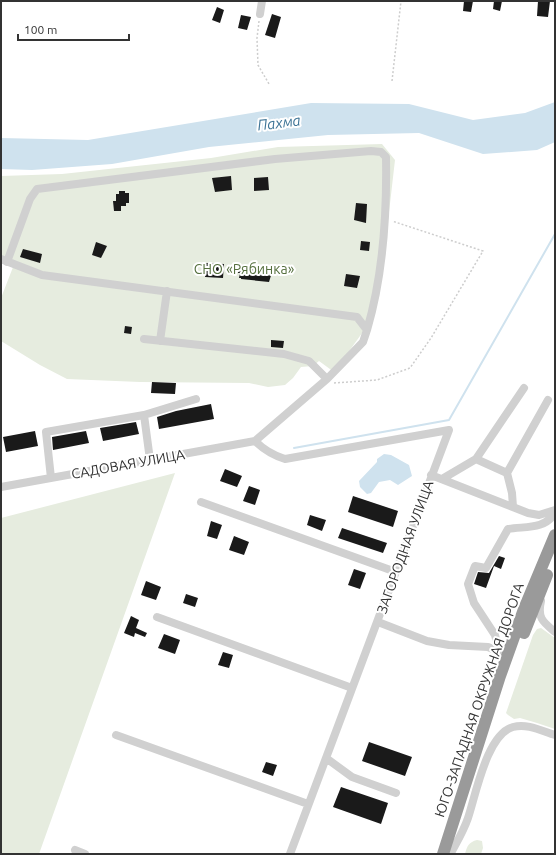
<svg xmlns="http://www.w3.org/2000/svg" width="556" height="855" font-family="Ubuntu,sans-serif">
<rect width="100%" height="100%" fill="#fff"/>
<!-- green -->
<path fill="#e6ecdf" d="M 382,144 L 395,160 L 388,221 L 365,329 L 334,372 L 319,361 L 313,366 L 301,367 L 293,378 L 285,385 L 268,387 L 249,383 L 140,382 L 67,379 L 40,365 L 1,341 L 1,298 L 15,262 L 1,257 L 1,176 L 62,174 L 211,158 L 278,147 Z
M 175,473 L 39,854 L 1,854 L 1,518 Z
M 541,628 L 555,638 L 555,729 L 537,723 L 520,718 L 514,719 L 508,715 L 506,713 L 533,635 L 537,629 Z
M 477,840 L 482,841 L 483,848 L 481,854 L 465,854 C 467,846 469,842 477,840 Z"/>
<!-- water -->
<path fill="#cfe2ee" d="M 555,102 L 555,142 L 537,150 L 483,154 L 419,133 L 328,135 L 209,147 L 112,164 L 32,170 L 1,169 L 1,138 L 88,140 L 311,103 L 409,104 L 473,120 L 525,113 Z
M 384,454 L 391,455 L 409,465 L 412,476 L 398,485 L 390,480 L 379,482 L 371,493 L 367,494 L 360,487 L 359,481 L 377,462 L 377,459 Z"/>
<g fill="none" stroke-linecap="round" stroke-linejoin="round">
<!-- stream -->
<path stroke="#cfe2ee" stroke-width="2" d="M 294,448 L 449,420 L 555,234"/>
</g>
<!-- building -->
<path fill="#1a1a1a" d="M 464,1 L 473,1 L 471,12 L 463,11 Z
M 494,1 L 502,1 L 500,11 L 493,9 Z
M 538,1 L 550,1 L 548,17 L 537,16 Z
M 217,7 L 224,10 L 220,23 L 212,20 Z
M 272,14 L 281,17 L 275,38 L 265,35 Z
M 241,15 L 251,17 L 247,30 L 238,28 Z
M 231,176 L 232,190 L 215,192 L 212,178 Z
M 268,177 L 269,190 L 254,191 L 254,178 Z
M 119,191 L 125,191 L 125,193 L 129,193 L 129,203 L 126,203 L 126,206 L 121,206 L 121,211 L 114,211 L 113,201 L 116,201 L 116,194 L 119,194 Z
M 356,203 L 367,204 L 366,223 L 354,220 Z
M 361,241 L 370,242 L 369,251 L 360,250 Z
M 96,242 L 107,246 L 101,258 L 92,255 Z
M 23,249 L 42,254 L 40,263 L 20,257 Z
M 206,263 L 224,264 L 223,278 L 205,277 Z
M 239,265 L 273,269 L 269,282 L 241,279 L 241,278 L 239,278 L 240,273 L 238,273 Z
M 346,274 L 360,276 L 357,288 L 344,286 Z
M 125,326 L 132,327 L 131,334 L 124,333 Z
M 271,340 L 284,341 L 283,348 L 271,347 Z
M 152,382 L 176,383 L 175,394 L 151,393 Z
M 211,404 L 214,419 L 159,429 L 157,417 L 176,411 Z
M 136,422 L 139,434 L 103,441 L 100,428 Z
M 35,431 L 38,446 L 6,452 L 3,437 Z
M 86,431 L 89,443 L 53,450 L 52,437 Z
M 225,469 L 242,476 L 237,487 L 220,481 Z
M 249,486 L 260,490 L 255,505 L 243,501 Z
M 353,496 L 398,511 L 393,527 L 348,512 Z
M 310,515 L 326,520 L 322,531 L 307,525 Z
M 211,521 L 222,525 L 217,539 L 207,536 Z
M 342,528 L 387,543 L 383,553 L 338,538 Z
M 234,536 L 249,542 L 244,555 L 229,550 Z
M 499,556 L 505,558 L 501,569 L 494,566 L 486,588 L 474,584 L 478,572 L 489,573 Z
M 354,569 L 366,573 L 360,589 L 348,585 Z
M 146,581 L 161,587 L 156,600 L 141,595 Z
M 186,594 L 198,598 L 195,607 L 183,603 Z
M 131,616 L 139,620 L 136,628 L 147,633 L 145,637 L 135,633 L 134,637 L 124,633 Z
M 164,634 L 180,640 L 175,654 L 158,648 Z
M 223,652 L 233,655 L 229,668 L 218,665 Z
M 369,742 L 412,757 L 405,776 L 362,761 Z
M 266,762 L 277,765 L 273,776 L 262,772 Z
M 341,787 L 388,803 L 381,824 L 333,807 Z"/>
<g fill="none" stroke-linecap="round" stroke-linejoin="round">
<!-- path -->
<path stroke="#cdcdcd" stroke-width="1.5" stroke-dasharray="2 2" stroke-linecap="butt" d="M 259,21 L 257,38 L 258,65 L 269,84
M 392,81 L 401,1
M 334,383 L 377,380 L 410,368 L 431,338 L 483,251 L 392,221"/>
<!-- minor -->
<path stroke="#d0d0d0" stroke-width="8" d="M 260,14 L 262,1
M 1,259 L 42,275 L 357,317 L 367,330 L 363,342 L 327,379 L 255,441 L 1,487
M 7,262 L 30,199 L 37,189 L 275,159 L 371,151 L 381,152 L 386,157 C 387,214 383,276 367,330
M 144,339 L 284,354 L 309,361 L 327,379
M 160,341 L 167,291
M 144,415 L 196,399
M 255,441 C 264,450 272,455 285,459 L 449,430 L 290,854
M 476,459 L 524,388
M 507,473 L 548,400
M 431,475 L 528,513 L 539,515 L 555,510
M 51,478 L 46,432 L 144,415 L 150,460
M 442,479 L 476,459 L 507,473 L 512,493 L 513,507
M 201,502 L 396,572
M 541,601 C 537,618 543,622 555,632
M 157,617 L 352,688
M 378,622 L 427,641 L 449,645 L 488,647 L 495,650 L 500,656
M 501,658 L 495,635 L 474,603 L 468,584 L 475,566 L 486,568 L 508,529 C 525,526 544,530 555,513
M 116,735 L 308,804
M 326,758 L 352,777 L 396,793
M 75,850 L 85,854
M 452,851 C 458,840 464,830 468,818 C 476,794 487,734 513,727 C 527,723 542,731 555,735"/>
<!-- highway -->
<path stroke="#9a9a9a" stroke-width="12" d="M 524,633 L 547,575
M 443,854 L 500,676 L 524,609 L 555,535"/>
</g>
<g text-anchor="middle" stroke-width="4" stroke-linejoin="round" paint-order="stroke">
<!-- park labels -->
<g font-size="14" fill="#56703f" stroke="#fff">
<text x="244" y="274">СНО «Рябинка»</text>
</g>
<!-- street labels -->
<g font-size="14" fill="#333" stroke="#fff">
<text transform="translate(128 464) rotate(-10)" y="5">САДОВАЯ УЛИЦА</text>
<text transform="translate(405 547) rotate(-70)" y="5">ЗАГОРОДНАЯ УЛИЦА</text>
<text transform="translate(479 700) rotate(-71)" y="5">ЮГО-ЗАПАДНАЯ ОКРУЖНАЯ ДОРОГА</text>
</g>
<!-- water labels -->
<g font-size="15" font-style="italic" fill="#3f7597" stroke="#fff">
<text transform="translate(279 123) rotate(-7)" y="5">Пахма</text>
</g>
</g>
<!-- border -->
<rect width="556" height="855" fill="none" stroke="#333333" stroke-width="4"/>
<!-- scale -->
<path d="M18 34v6h111v-6" fill="none" stroke="#333333" stroke-width="2"/>
<text x="24" y="34" font-size="12" fill="#333333" stroke="#ffffff" stroke-width="3" paint-order="stroke">100 m</text>
</svg>
